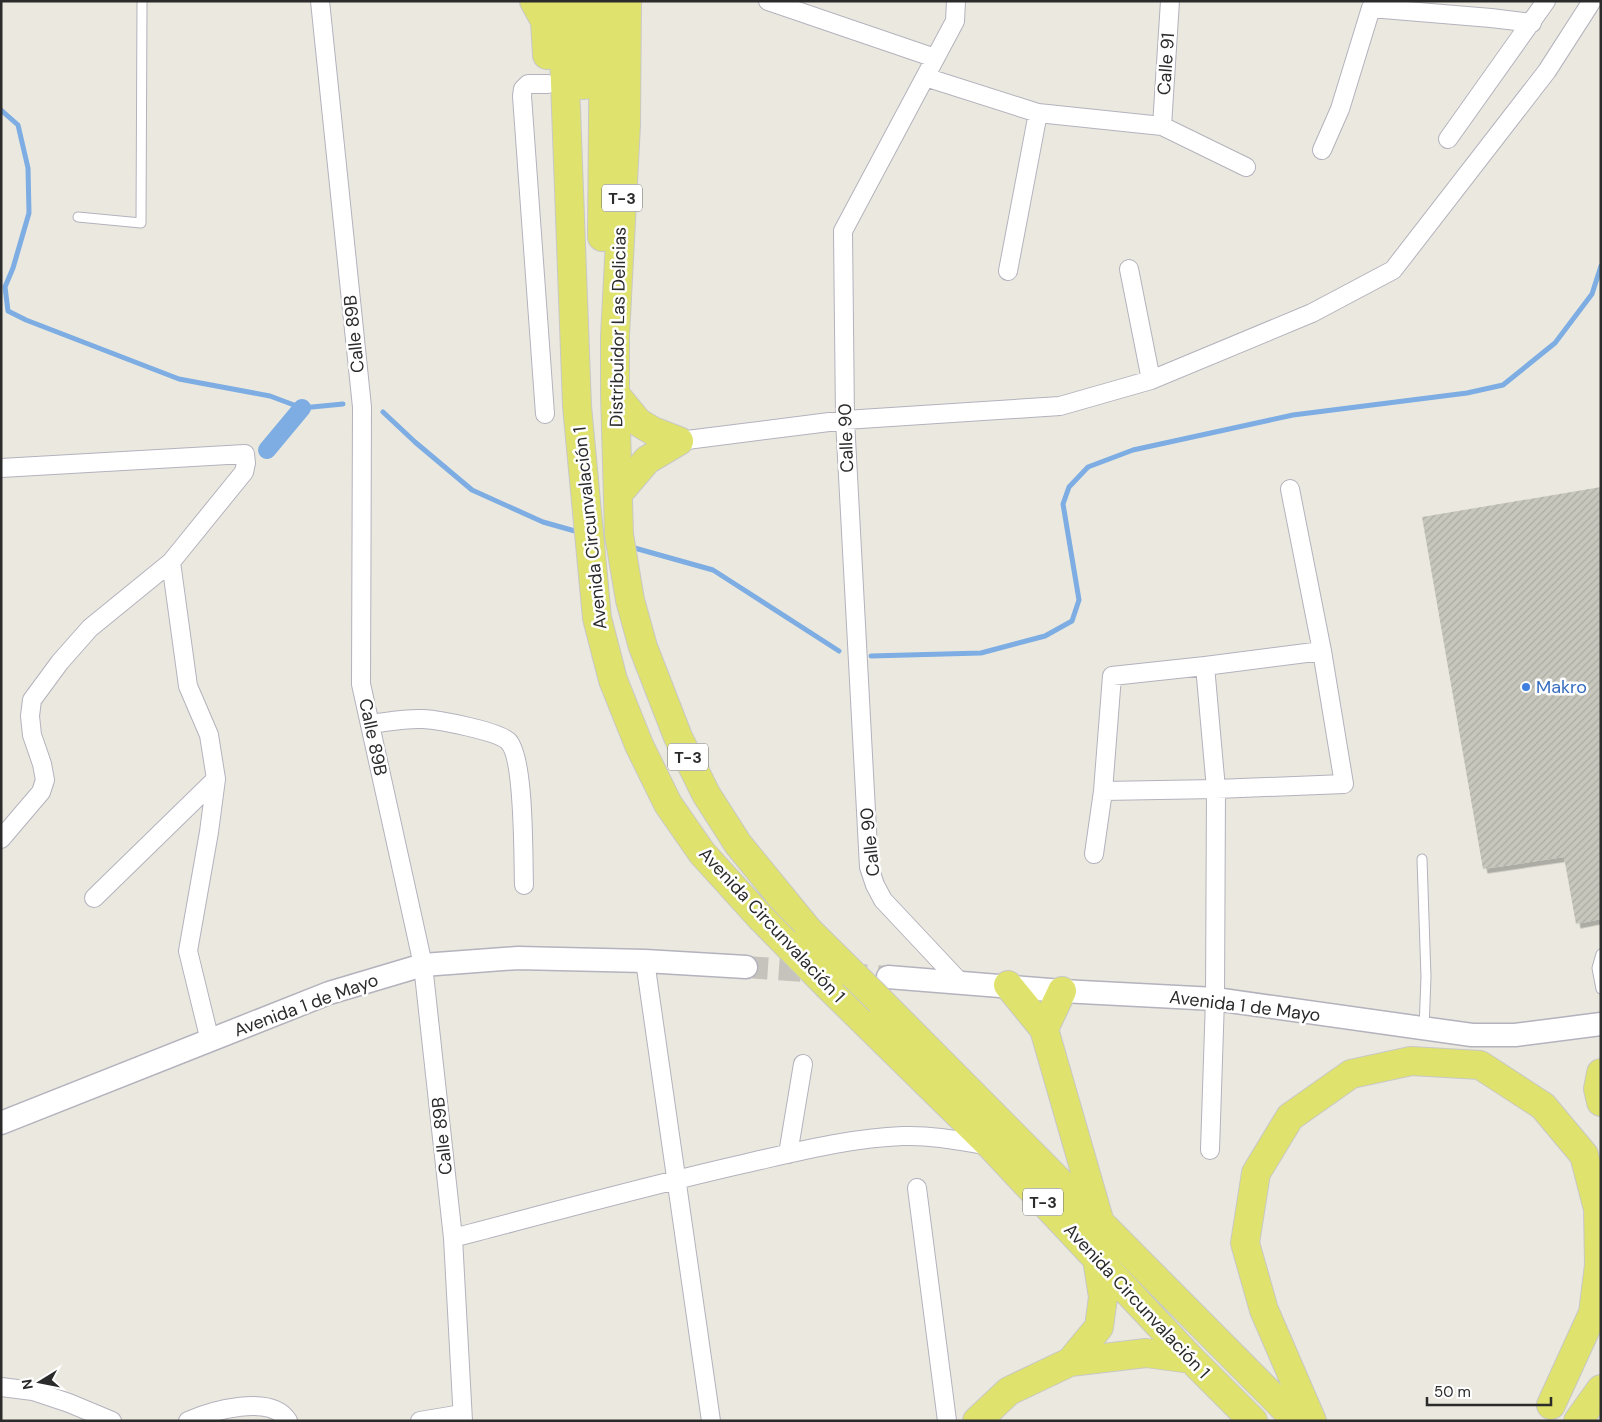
<svg xmlns="http://www.w3.org/2000/svg" width="1602" height="1422" font-family="'DM Sans',sans-serif">
<defs>
<pattern id="building-hatch" width="6" height="6" patternUnits="userSpaceOnUse" patternTransform="scale(1.25)"><rect width="6" height="6" fill="#c7c7bd"/><path d="M-1 1l2-2M0 6l6-6M5 7l2-2" fill="none" stroke="#ababa3"/></pattern>
<filter id="shadow"><feDropShadow dx="4.5" dy="4.5" stdDeviation="0" flood-color="#0004"/></filter>
</defs>
<rect width="100%" height="100%" fill="#ebe9df"/>
<g fill="none" stroke-linecap="round" stroke-linejoin="round">
<!-- stream -->
<path stroke="#7dade2" stroke-width="5" d="M 1,110 L 18,125 L 28,168 L 29,213 L 13,268 L 5,287 L 8,311 L 26,320 L 179,379 L 270,396 L 302,408 L 343,404
M 383,412 L 415,442 L 472,490 L 543,522 L 582,533
M 631,547 L 713,570 L 839,651
M 871,656 L 981,653 L 1045,636 L 1072,621 L 1079,600 L 1063,504 L 1069,487 L 1088,467 L 1133,450 L 1293,415 L 1467,393 L 1503,385 L 1555,343 L 1592,294 L 1601,266"/>
<!-- canal -->
<path stroke="#7dade2" stroke-width="18" d="M 267,450 L 302,408"/>
</g>
<!-- building -->
<path fill="url(#building-hatch)" filter="url(#shadow)" d="M 1601,487 L 1601,919 L 1576,924 L 1564,857 L 1483,869 L 1422,517 Z"/>
<g fill="none" stroke-linecap="round" stroke-linejoin="round">
<!-- tertiary-tunnel -->
<path stroke="#c5c3bb" stroke-width="22" stroke-dasharray="22 11" stroke-linecap="butt" d="M 746,967 L 888,977"/>
<defs>
<path id="service" d="M 78,217 L 141,223 L 142,1
M 1422,859 L 1426,977 L 1424,1029
M 1601,954 L 1597,968 L 1601,989"/>
<path id="minor" d="M 320,1 L 362,407 L 361,684 L 423,965 L 453,1238 C 549,1213 646,1186 743,1164 C 796,1152 849,1138 903,1136 C 933,1135 961,1141 990,1146
M 768,1 L 935,58
M 956,1 L 955,21 L 843,231 L 845,420 L 869,867 L 875,885 L 883,900 L 960,982
M 925,77 L 1038,113 L 1162,126 L 1246,167
M 1162,126 L 1170,1
M 1448,139 L 1546,1
M 1322,150 L 1340,109 L 1371,8 L 1491,18 L 1532,23
M 1129,269 L 1151,380
M 1008,271 L 1038,113
M 545,414 L 522,96 L 523,89 L 528,84 L 548,84
M 679,441 L 845,420 L 1060,406 L 1151,380 L 1312,313 L 1393,270 L 1547,71 L 1592,1
M 1,468 L 245,454 L 246,463 L 244,472 L 171,562 L 90,628 L 60,662 L 32,700 L 30,716 L 32,735 L 42,764 L 45,780 L 41,792 L 1,839
M 1290,489 L 1322,651
M 171,562 L 188,686 L 209,735 L 216,779 L 209,832 L 188,951 L 210,1041
M 1205,666 L 1216,789 L 1215,999 L 1210,1150
M 370,724 C 387,722 406,718 423,719 C 440,720 497,731 508,741 C 525,757 523,860 524,885
M 1094,854 L 1103,791 L 1112,676 L 1205,666 L 1322,651 L 1344,784 L 1216,789 L 1103,791
M 94,898 L 216,779
M 645,961 L 711,1421
M 788,1154 L 803,1064
M 917,1188 L 947,1421
M 453,1238 L 463,1421
M 1,1387 L 33,1391 L 69,1403 L 112,1421
M 188,1421 C 211,1411 271,1393 288,1421
M 420,1421 L 462,1414"/>
<path id="tertiary" d="M 888,977 L 1062,991 L 1215,999 L 1472,1035 L 1515,1035 L 1601,1024
M 1,1123 L 329,993 L 423,965 L 518,958 L 645,961 L 746,967"/>
<path id="primary" d="M 534,1 L 545,21 L 547,55
M 562,1 L 577,406 L 597,618 L 613,680 L 639,745 L 668,804 L 702,853 L 760,917
M 582,1 L 584,85
M 627,1 L 626,125 L 615,336 L 615,394 L 619,535 L 630,600 L 643,647 L 678,737 L 706,794 L 738,844 L 809,931
M 602,237 L 604,1
M 615,394 L 638,422 L 653,431 L 679,441
M 618,494 L 647,460 L 679,441
M 1008,985 L 1044,1029 L 1098,1216
M 829,987 L 991,1146 L 1191,1359 L 1253,1421
M 880,1001 L 1297,1421
M 1044,1029 L 1062,991
M 1601,1073 L 1598,1089 L 1601,1102
M 1070,1362 L 1099,1327 L 1103,1297 L 1097,1259
M 977,1421 L 1009,1391 L 1070,1362 L 1146,1353 L 1191,1359
M 1312,1421 L 1264,1310 L 1245,1243 L 1256,1173 L 1290,1117 L 1351,1074 L 1411,1061 L 1480,1065 L 1543,1106 L 1584,1155 L 1598,1209 L 1599,1265 L 1593,1313 L 1551,1405
M 1578,1421 L 1601,1389"/>
</defs>
<!-- service casing -->
<use href="#service" stroke="#b3b2bd" stroke-width="11"/>
<!-- minor casing -->
<use href="#minor" stroke="#b3b2bd" stroke-width="20"/>
<!-- tertiary casing -->
<use href="#tertiary" stroke="#b3b2bd" stroke-width="25"/>
<!-- primary casing -->
<use href="#primary" stroke="#c8c8c8" stroke-width="30"/>
<!-- service -->
<use href="#service" stroke="#fff" stroke-width="9"/>
<!-- minor -->
<use href="#minor" stroke="#fff" stroke-width="18"/>
<!-- tertiary -->
<use href="#tertiary" stroke="#fff" stroke-width="22"/>
<!-- primary -->
<use href="#primary" stroke="#dfe26d" stroke-width="28"/>
<defs>
<path id="primary-bridge" d="M 760,917 L 829,987
M 809,931 L 880,1001"/>
</defs>
<!-- primary-bridge casing -->
<use href="#primary-bridge" stroke="#c8c8c8" stroke-width="30" stroke-linecap="butt"/>
<!-- primary-bridge -->
<use href="#primary-bridge" stroke="#dfe26d" stroke-width="28"/>
</g>
<!-- markers -->
<circle fill="#3f7fe0" stroke="#fff" stroke-width="2" cx="1526" cy="687" r="5"/>
<g text-anchor="middle" stroke-width="5" stroke-linejoin="round" paint-order="stroke">
<!-- shield labels -->
<g fill="#fff" stroke="#6b6b6b" stroke-width="1">
<rect x="602" y="184.5" width="40" height="27" rx="4"/>
<rect x="668" y="743.5" width="40" height="27" rx="4"/>
<rect x="1023" y="1188.5" width="40" height="27" rx="4"/>
</g>
<g font-size="16" font-weight="bold" fill="#2b2b2b">
<text x="622" y="204">T-3</text>
<text x="688" y="763">T-3</text>
<text x="1043" y="1208">T-3</text>
</g>
<!-- street labels -->
<g font-size="18" fill="#2b2b2b" stroke="#fff">
<text transform="translate(1166 64) rotate(-86)" y="6">Calle 91</text>
<text transform="translate(618 327) rotate(-89)" y="6">Distribuidor Las Delicias</text>
<text transform="translate(354 334) rotate(-96)" y="6">Calle 89B</text>
<text transform="translate(846 438) rotate(-92)" y="6">Calle 90</text>
<text transform="translate(590 528) rotate(-96)" y="6">Avenida Circunvalación 1</text>
<text transform="translate(373 737) rotate(78)" y="6">Calle 89B</text>
<text transform="translate(870 842) rotate(-96)" y="6">Calle 90</text>
<text transform="translate(772 925) rotate(47)" y="6">Avenida Circunvalación 1</text>
<text transform="translate(306 1005) rotate(-20)" y="6">Avenida 1 de Mayo</text>
<text transform="translate(1245 1006) rotate(7)" y="6">Avenida 1 de Mayo</text>
<text transform="translate(442 1136) rotate(-96)" y="6">Calle 89B</text>
<text transform="translate(1137 1301) rotate(47)" y="6">Avenida Circunvalación 1</text>
</g>
<!-- shop labels -->
<g font-size="18" fill="#366cbe" stroke="#fff" text-anchor="start">
<text x="1536" y="693">Makro</text>
</g>
</g>
<!-- border -->
<rect width="1602" height="1422" fill="none" stroke="#2b2b2b" stroke-width="5"/>
<!-- north arrow -->
<g transform="translate(40 1382) rotate(260)" stroke="#ffffff" stroke-width="4" paint-order="stroke">
<path d="M0-4L9 19L0 12L-9 19Z" fill="#2b2b2b"/>
<text y="-8" font-size="14" font-weight="bold" text-anchor="middle" fill="#2b2b2b">N</text>
</g>
<!-- scale -->
<path d="M1427 1397v8h124v-8" fill="none" stroke="#2b2b2b" stroke-width="2.5"/>
<text x="1434" y="1397" font-size="15" fill="#2b2b2b" stroke="#ffffff" stroke-width="4" paint-order="stroke">50 m</text>
</svg>
